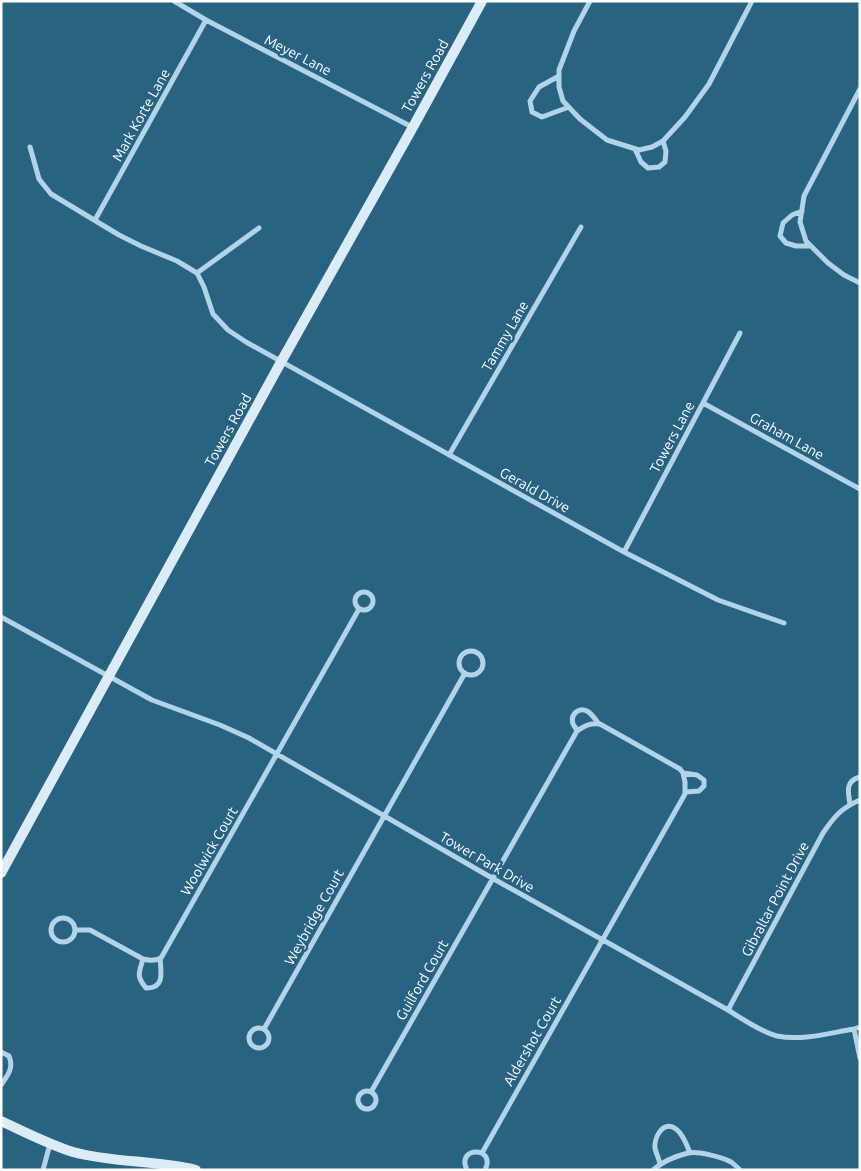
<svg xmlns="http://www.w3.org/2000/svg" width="861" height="1171" font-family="Ubuntu,sans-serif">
<rect width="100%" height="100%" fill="#296382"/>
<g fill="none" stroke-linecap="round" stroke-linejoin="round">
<!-- street -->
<path stroke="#b2d4e6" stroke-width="5" d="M 174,1 L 206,20 L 412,127
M 590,1 L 574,31 L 559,70 L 559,87 L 563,101 L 580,119 L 607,140 L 639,150 L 652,147 L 663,141 L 685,117 L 709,84 L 752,1
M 559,76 L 539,87 L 530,101 L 532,112 L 542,117 L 569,107
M 860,89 L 804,196 L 800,222 L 806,241 L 828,263 L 844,275 L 860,283
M 30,147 L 39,179 L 51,194 L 119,235 L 141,246 L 177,261 L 197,273 L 204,287 L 213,314 L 228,330 L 246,342 L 624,552 L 718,600 L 784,623
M 635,149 L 641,162 L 648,168 L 659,167 L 665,162 L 666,151 L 663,141
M 802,211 L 792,215 L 783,223 L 780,236 L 786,243 L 796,246 L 811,246
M 95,220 L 206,20
M 197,273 L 259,228
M 703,403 L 860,489
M 449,455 L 581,227
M 624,552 L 740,333
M355 601a9 9 0 1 1 18 0a9 9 0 1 1-18 0Z
M 1,617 L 152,700 L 220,725 L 249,738 L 492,878 L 728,1010 C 741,1018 761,1032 777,1036 C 802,1041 829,1033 854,1029 L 860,1027
M459 663a12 12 0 1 1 24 0a12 12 0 1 1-24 0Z
M 577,731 C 576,728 574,726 573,724 C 570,714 579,707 587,711 C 592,714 595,719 599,724
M 683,773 L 697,775 L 704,780 L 704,786 L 699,791 L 686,792
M 850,804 C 848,792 845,781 860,777
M51 930a12 12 0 1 1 24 0a12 12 0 1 1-24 0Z
M 75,930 L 90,930 L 143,959 C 150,961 155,961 161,958 L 359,609
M 143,959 C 139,973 136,976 146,988 C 165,989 161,972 160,958
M 728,1010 L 823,833 C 834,817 841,808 860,800
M249 1038a10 10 0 1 1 20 0a10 10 0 1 1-20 0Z
M 264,1029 L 465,673
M 854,1029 L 860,1058
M 1,1052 L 9,1056 C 14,1068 8,1075 1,1085
M358 1100a9 9 0 1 1 18 0a9 9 0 1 1-18 0Z
M 371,1092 L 577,731 C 585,725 591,723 600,724 L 680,769 L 683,773 L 685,782 L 685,794 L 482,1153
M 660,1164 C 659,1159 656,1153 655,1148 C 654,1138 663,1119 676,1129 C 683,1134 687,1145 690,1153
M 43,1170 L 50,1144
M 467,1170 C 455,1146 497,1146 485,1170
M 653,1170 C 662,1162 676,1156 688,1153 C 698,1151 722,1157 731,1162 C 734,1164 737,1167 740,1170"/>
<!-- secondary -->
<path stroke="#dbecf6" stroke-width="10" d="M 1,873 L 281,362 L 413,127 L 482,1
M 1,1121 C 25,1132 48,1144 73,1152 C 113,1163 156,1160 196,1170"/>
</g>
<g text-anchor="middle" stroke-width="5" stroke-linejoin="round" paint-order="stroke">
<!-- street labels -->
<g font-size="14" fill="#fff" stroke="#296382">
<text transform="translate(298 55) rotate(27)" y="5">Meyer Lane</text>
<text transform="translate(425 76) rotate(-61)" y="5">Towers Road</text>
<text transform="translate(141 115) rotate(-61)" y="5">Mark Korte Lane</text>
<text transform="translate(505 336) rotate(-60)" y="5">Tammy Lane</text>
<text transform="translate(228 430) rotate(-61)" y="5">Towers Road</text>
<text transform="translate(787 436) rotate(29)" y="5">Graham Lane</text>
<text transform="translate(672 437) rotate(-62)" y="5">Towers Lane</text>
<text transform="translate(535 490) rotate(29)" y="5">Gerald Drive</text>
<text transform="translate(209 851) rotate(-60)" y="5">Woolwick Court</text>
<text transform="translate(487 862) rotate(30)" y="5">Tower Park Drive</text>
<text transform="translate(775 899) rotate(-62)" y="5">Gibraltar Point Drive</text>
<text transform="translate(314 917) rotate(-61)" y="5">Weybridge Court</text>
<text transform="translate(422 980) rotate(-60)" y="5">Guilford Court</text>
<text transform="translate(532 1041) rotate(-60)" y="5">Aldershot Court</text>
</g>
</g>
<!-- border -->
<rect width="861" height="1171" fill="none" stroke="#ffffff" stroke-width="5"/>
</svg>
